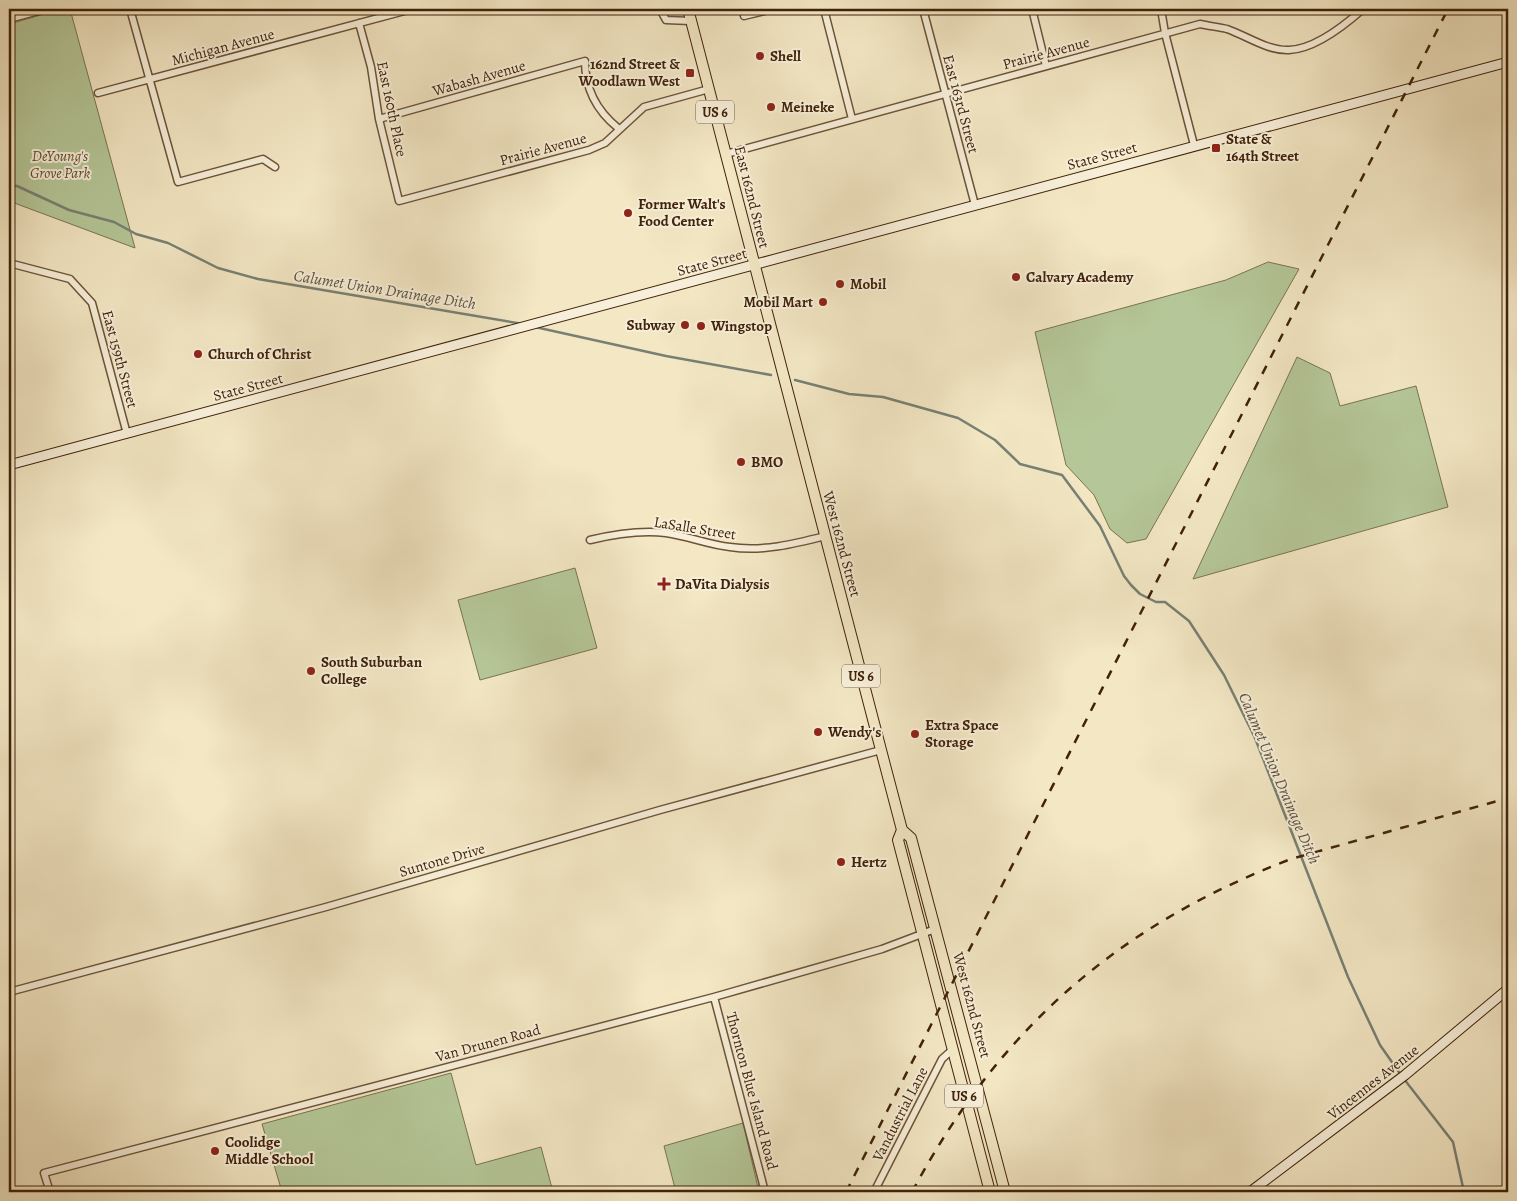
<svg xmlns="http://www.w3.org/2000/svg" width="1517" height="1201" font-family="Alegreya,serif">
<rect width="100%" height="100%" fill="#f3e7c4"/>
<filter id="stains"><feTurbulence type="fractalNoise" baseFrequency=".004" numOctaves="4"/><feColorMatrix values="0 0 0 0 .2 0 0 0 0 .09 0 0 0 0 .02 0 0 0 .5 -.17"/></filter>
<radialGradient id="worn" r=".72"><stop offset=".6" stop-color="#630" stop-opacity="0"/><stop offset="1" stop-color="#630" stop-opacity=".3"/></radialGradient>
<!-- green -->
<path fill="#b5c798" stroke="#7a7451" d="M 62,9 L 70,9 L 135,248 L 9,201 L 9,24 Z
M 1268,262 L 1299,269 L 1146,539 L 1127,543 L 1110,529 L 1094,495 L 1066,465 L 1035,332 L 1226,280 Z
M 1297,357 L 1330,373 L 1340,406 L 1416,386 L 1448,507 L 1193,579 Z
M 575,568 L 597,648 L 480,680 L 458,600 Z
M 451,1073 L 476,1165 L 541,1147 L 553,1192 L 282,1192 L 262,1124 Z
M 743,1123 L 759,1192 L 676,1192 L 664,1146 Z"/>
<g fill="none" stroke-linecap="round" stroke-linejoin="round">
<!-- stream -->
<path stroke="#788074" stroke-width="2.5" d="M 9,185 L 17,186 L 69,210 L 114,222 L 136,234 L 168,243 L 218,268 L 258,279 L 523,324
M 535,327 L 666,356 L 771,375
M 795,380 L 849,394 L 883,397 L 958,418 L 995,440 L 1020,464 L 1062,475 L 1100,526 L 1124,576 L 1131,585 L 1140,594 L 1156,602 L 1165,602 L 1189,621 L 1224,675 L 1255,738 L 1348,977 L 1380,1045 L 1401,1075
M 1404,1079 L 1453,1142 L 1464,1192"/>
<defs>
<path id="street" d="M 130,9 L 178,182 L 263,159 L 275,167
M 660,9 L 666,20 L 691,21
M 824,9 L 852,119
M 923,9 L 975,205
M 1032,9 L 1046,66
M 1161,9 L 1165,33 L 1194,145
M 744,16 L 773,9
M 9,19 L 46,9
M 359,23 L 371,67 L 379,119 L 399,201 L 589,150 L 605,143 L 644,107 L 709,89
M 98,93 L 412,9
M 379,119 L 585,61 C 585,89 597,111 618,128
M 726,154 L 1200,24 C 1209,26 1219,27 1227,29 C 1247,36 1268,51 1289,50 C 1315,49 1345,25 1363,9
M 9,263 L 70,279 L 92,303 L 127,434
M 590,540 C 615,534 641,530 666,533 C 688,536 709,545 730,547 C 762,552 794,544 825,536
M 9,992 L 326,907 L 660,810 L 881,750
M 714,997 L 765,1192
M 50,1192 L 44,1173 L 714,997 L 882,949 L 935,929
M 874,1192 L 942,1059 L 952,1050"/>
<path id="secondary" d="M 9,465 L 1508,62
M 1250,1192 L 1405,1075 L 1508,989"/>
<path id="primary" d="M 688,9 L 881,750 L 902,830 L 911,838 L 1005,1192
M 902,830 L 898,840 L 990,1192"/>
</defs>
<!-- street casing -->
<use href="#street" stroke="#6d5338" stroke-width="9"/>
<!-- secondary casing -->
<use href="#secondary" stroke="#40220a" stroke-width="11"/>
<!-- primary casing -->
<use href="#primary" stroke="#40220a" stroke-width="12"/>
<!-- street -->
<use href="#street" stroke="#f7efd9" stroke-width="6"/>
<!-- secondary -->
<use href="#secondary" stroke="#f7efd9" stroke-width="9"/>
<!-- primary -->
<use href="#primary" stroke="#f3e7c4" stroke-width="10"/>
<!-- rail -->
<path stroke="#40220a" stroke-width="2.5" stroke-dasharray="9 9" stroke-linecap="butt" d="M 846,1192 L 1448,9
M 912,1192 C 999,1029 1118,925 1291,859 L 1508,798"/>
</g>
<!-- markers -->
<g fill="#8f2418" stroke="#f7efd9" stroke-width="2">
<circle cx="760" cy="56" r="5"/>
<rect x="685" y="68" width="10" height="10" rx="2.5"/>
<circle cx="771" cy="107" r="5"/>
<rect x="1211" y="143" width="10" height="10" rx="2.5"/>
<circle cx="628" cy="213" r="5"/>
<circle cx="1016" cy="277" r="5"/>
<circle cx="840" cy="284" r="5"/>
<circle cx="823" cy="302" r="5"/>
<circle cx="685" cy="325" r="5"/>
<circle cx="701" cy="326" r="5"/>
<circle cx="198" cy="354" r="5"/>
<circle cx="741" cy="462" r="5"/>
<path d="M661.5 576.5h5v5h5v5h-5v5h-5v-5h-5v-5h5z"/>
<circle cx="311" cy="671" r="5"/>
<circle cx="818" cy="732" r="5"/>
<circle cx="915" cy="734" r="5"/>
<circle cx="841" cy="862" r="5"/>
<circle cx="215" cy="1151" r="5"/>
</g>
<g text-anchor="middle" stroke-width="4" stroke-linejoin="round" paint-order="stroke">
<!-- shield labels -->
<g fill="#f7efd9" stroke="#776048" stroke-width="1">
<rect x="696" y="100.5" width="38" height="23" rx="4"/>
<rect x="842" y="664.5" width="38" height="23" rx="4"/>
<rect x="945" y="1084.5" width="38" height="23" rx="4"/>
</g>
<g font-size="14" font-weight="bold" fill="#40220a">
<text x="715" y="117">US 6</text>
<text x="861" y="681">US 6</text>
<text x="964" y="1101">US 6</text>
</g>
<!-- street labels -->
<g font-size="15" fill="#40220a" stroke="#f7efd9">
<text transform="translate(223 47) rotate(-15)" y="5">Michigan Avenue</text>
<text transform="translate(1046 53) rotate(-15)" y="5">Prairie Avenue</text>
<text transform="translate(479 78) rotate(-16)" y="5">Wabash Avenue</text>
<text transform="translate(961 104) rotate(75)" y="5">East 163rd Street</text>
<text transform="translate(392 109) rotate(78)" y="5">East 160th Place</text>
<text transform="translate(543 149) rotate(-15)" y="5">Prairie Avenue</text>
<text transform="translate(1102 156) rotate(-15)" y="5">State Street</text>
<text transform="translate(752 197) rotate(76)" y="5">East 162nd Street</text>
<text transform="translate(712 262) rotate(-15)" y="5">State Street</text>
<text transform="translate(120 359) rotate(75)" y="5">East 159th Street</text>
<text transform="translate(248 387) rotate(-15)" y="5">State Street</text>
<text transform="translate(695 528) rotate(9)" y="5">LaSalle Street</text>
<text transform="translate(842 544) rotate(75)" y="5">West 162nd Street</text>
<text transform="translate(442 860) rotate(-16)" y="5">Suntone Drive</text>
<text transform="translate(972 1005) rotate(75)" y="5">West 162nd Street</text>
<text transform="translate(488 1043) rotate(-15)" y="5">Van Drunen Road</text>
<text transform="translate(1373 1082) rotate(-38)" y="5">Vincennes Avenue</text>
<text transform="translate(752 1091) rotate(75)" y="5">Thornton Blue Island Road</text>
<text transform="translate(900 1114) rotate(-63)" y="5">Vandustrial Lane</text>
</g>
<!-- poi labels -->
<g font-size="15" font-weight="bold" fill="#40220a" stroke="#f7efd9" text-anchor="start">
<text x="770" y="61">Shell</text>
<text x="680" y="69" text-anchor="end">162nd Street &amp;<tspan x="680" dy="17">Woodlawn West</tspan></text>
<text x="781" y="112">Meineke</text>
<text x="1226" y="144">State &amp;<tspan x="1226" dy="17">164th Street</tspan></text>
<text x="638" y="209">Former Walt's<tspan x="638" dy="17">Food Center</tspan></text>
<text x="1026" y="282">Calvary Academy</text>
<text x="850" y="289">Mobil</text>
<text x="813" y="307" text-anchor="end">Mobil Mart</text>
<text x="675" y="330" text-anchor="end">Subway</text>
<text x="711" y="331">Wingstop</text>
<text x="208" y="359">Church of Christ</text>
<text x="751" y="467">BMO</text>
<text x="675" y="589">DaVita Dialysis</text>
<text x="321" y="667">South Suburban<tspan x="321" dy="17">College</tspan></text>
<text x="925" y="730">Extra Space<tspan x="925" dy="17">Storage</tspan></text>
<text x="828" y="737">Wendy's</text>
<text x="851" y="867">Hertz</text>
<text x="225" y="1147">Coolidge<tspan x="225" dy="17">Middle School</tspan></text>
</g>
<!-- park labels -->
<g font-size="15" font-style="italic" fill="#5d4b2e" stroke="#f7efd9">
<text x="60" y="161">DeYoung's<tspan x="60" dy="17">Grove Park</tspan></text>
</g>
<!-- water labels -->
<g font-size="16" font-style="italic" fill="#5c513f" stroke="#f7efd9">
<text transform="translate(385 289) rotate(9)" y="6">Calumet Union Drainage Ditch</text>
<text transform="translate(1280 778) rotate(67)" y="6">Calumet Union Drainage Ditch</text>
</g>
</g>
<!-- margin -->
<rect width="1517" height="1201" fill="none" stroke="#f3e7c4" stroke-width="30"/>
<rect x="10" y="10" width="1497" height="1181" fill="none" stroke="#40220a" stroke-width="2.5"/>
<rect x="15" y="15" width="1487" height="1171" fill="none" stroke="#40220a"/>
<rect width="100%" height="100%" filter="url(#stains)"/>
<rect width="100%" height="100%" fill="url(#worn)"/>
</svg>
